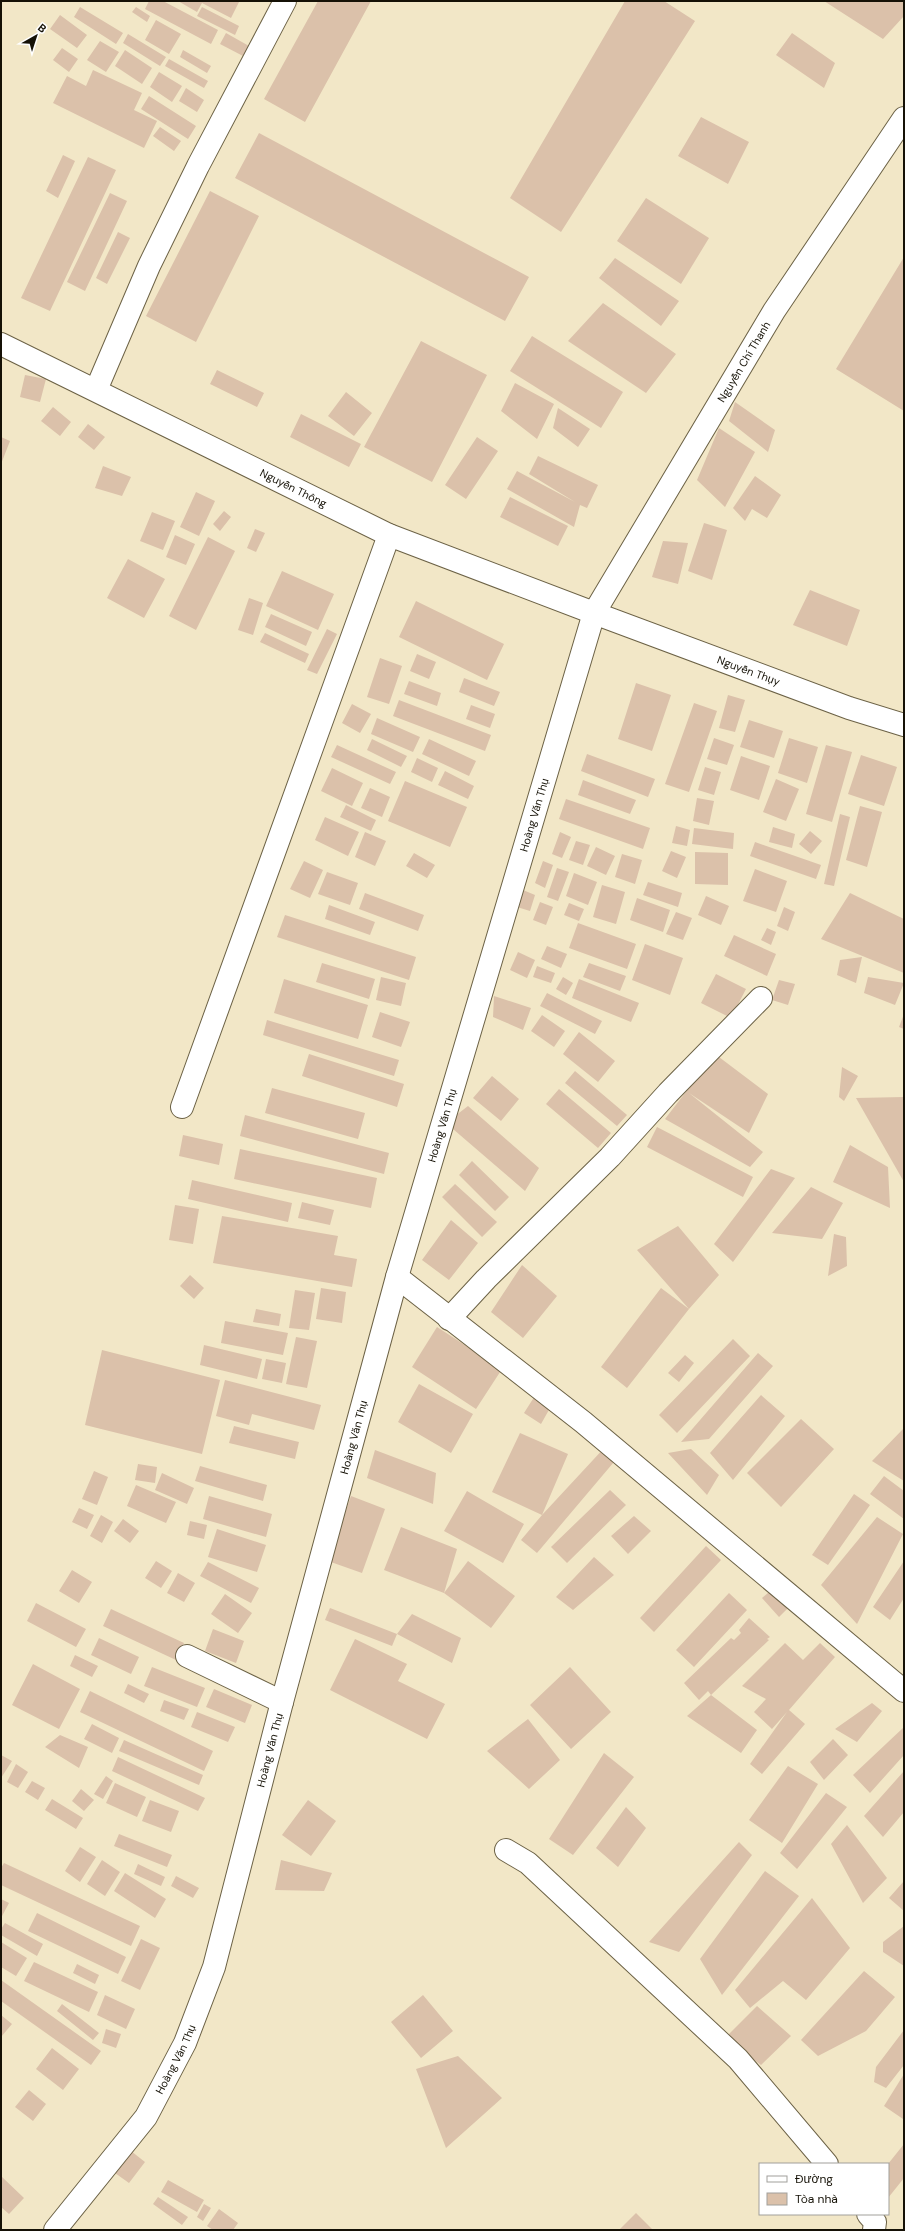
<svg xmlns="http://www.w3.org/2000/svg" width="905" height="2231" font-family="'DM Sans',sans-serif">
<rect width="100%" height="100%" fill="#f2e7c7"/>
<!-- building -->
<path fill="#dbc1aa" d="M 149,1 L 163,1 L 218,30 L 211,44 L 145,9 Z
M 178,1 L 237,1 L 239,2 L 231,18 L 202,3 L 197,12 Z
M 318,1 L 371,1 L 305,122 L 264,99 Z
M 625,1 L 664,1 L 695,21 L 561,232 L 510,198 Z
M 824,1 L 904,1 L 904,16 L 883,39 Z
M 80,7 L 123,33 L 116,44 L 74,17 Z
M 136,7 L 150,16 L 147,22 L 132,12 Z
M 202,7 L 239,26 L 235,35 L 197,16 Z
M 60,15 L 87,35 L 77,48 L 50,29 Z
M 156,20 L 181,34 L 169,54 L 145,40 Z
M 226,33 L 249,46 L 243,56 L 220,44 Z
M 792,33 L 835,63 L 824,88 L 776,55 Z
M 128,34 L 166,57 L 160,66 L 123,43 Z
M 100,41 L 119,52 L 106,72 L 87,60 Z
M 62,48 L 78,59 L 69,72 L 53,60 Z
M 125,50 L 152,68 L 142,84 L 115,66 Z
M 183,50 L 211,66 L 207,73 L 180,57 Z
M 169,59 L 208,81 L 204,88 L 165,66 Z
M 93,70 L 142,93 L 134,110 L 157,121 L 144,148 L 53,103 L 67,76 L 86,86 Z
M 159,72 L 182,86 L 172,102 L 150,87 Z
M 186,88 L 204,100 L 197,112 L 179,101 Z
M 149,96 L 196,126 L 188,139 L 141,109 Z
M 701,117 L 749,142 L 728,184 L 678,156 Z
M 160,127 L 181,141 L 174,151 L 153,136 Z
M 259,133 L 529,277 L 505,321 L 235,178 Z
M 63,155 L 75,161 L 58,198 L 46,191 Z
M 88,157 L 116,170 L 50,311 L 21,298 Z
M 210,191 L 259,216 L 196,342 L 146,316 Z
M 110,193 L 127,201 L 85,291 L 67,282 Z
M 646,198 L 709,238 L 681,284 L 617,241 Z
M 118,232 L 130,238 L 107,284 L 96,278 Z
M 904,257 L 904,411 L 836,369 Z
M 615,258 L 679,301 L 661,326 L 599,278 Z
M 603,303 L 676,354 L 646,393 L 568,341 Z
M 532,336 L 623,392 L 601,428 L 510,371 Z
M 421,341 L 487,375 L 432,482 L 364,447 Z
M 217,370 L 264,393 L 257,407 L 210,384 Z
M 25,375 L 46,379 L 40,402 L 20,397 Z
M 515,383 L 554,404 L 537,439 L 501,411 Z
M 346,392 L 372,413 L 354,436 L 328,416 Z
M 735,402 L 775,430 L 768,452 L 729,421 Z
M 53,407 L 71,422 L 60,436 L 41,421 Z
M 558,408 L 590,429 L 578,447 L 553,428 Z
M 301,414 L 361,444 L 349,467 L 290,437 Z
M 88,424 L 105,437 L 94,450 L 78,437 Z
M 719,428 L 755,452 L 725,507 L 697,480 Z
M 1,437 L 10,441 L 1,464 Z
M 477,437 L 498,451 L 466,499 L 445,485 Z
M 538,456 L 598,485 L 587,508 L 580,505 L 574,527 L 507,489 L 517,471 L 575,502 L 529,474 Z
M 103,466 L 131,477 L 122,496 L 95,488 Z
M 755,476 L 781,495 L 767,518 L 752,509 L 745,521 L 733,508 Z
M 196,492 L 215,501 L 199,536 L 180,527 Z
M 510,497 L 568,526 L 558,546 L 500,517 Z
M 224,511 L 231,517 L 220,531 L 213,524 Z
M 152,512 L 175,521 L 163,550 L 140,541 Z
M 704,523 L 727,530 L 712,580 L 688,571 Z
M 255,529 L 265,533 L 256,552 L 247,548 Z
M 175,535 L 195,544 L 186,565 L 166,557 Z
M 208,537 L 235,551 L 196,630 L 169,616 Z
M 663,541 L 688,543 L 678,584 L 652,577 Z
M 128,559 L 165,579 L 144,618 L 107,598 Z
M 282,571 L 334,594 L 318,630 L 266,606 Z
M 810,590 L 860,610 L 847,646 L 793,625 Z
M 249,598 L 263,603 L 253,635 L 238,630 Z
M 416,601 L 504,644 L 487,680 L 399,637 Z
M 271,614 L 312,632 L 306,646 L 265,627 Z
M 327,629 L 337,634 L 317,674 L 307,670 Z
M 265,633 L 309,654 L 305,663 L 260,642 Z
M 417,654 L 436,662 L 429,679 L 410,671 Z
M 380,658 L 402,666 L 389,704 L 367,697 Z
M 464,678 L 500,692 L 494,706 L 459,692 Z
M 409,681 L 441,693 L 437,706 L 404,694 Z
M 636,683 L 671,695 L 652,751 L 618,739 Z
M 728,695 L 745,700 L 735,732 L 719,728 Z
M 399,700 L 491,735 L 485,751 L 393,716 Z
M 694,703 L 717,711 L 689,792 L 665,784 Z
M 352,704 L 371,714 L 360,733 L 342,723 Z
M 471,705 L 495,714 L 490,728 L 466,719 Z
M 377,718 L 420,737 L 413,752 L 371,734 Z
M 749,720 L 783,731 L 774,758 L 740,747 Z
M 714,738 L 734,745 L 727,765 L 707,759 Z
M 789,738 L 818,747 L 807,783 L 778,773 Z
M 372,739 L 407,756 L 401,767 L 367,750 Z
M 429,739 L 476,761 L 469,776 L 422,754 Z
M 337,745 L 396,772 L 390,784 L 331,757 Z
M 826,745 L 852,752 L 832,822 L 806,814 Z
M 587,754 L 655,779 L 648,797 L 581,771 Z
M 861,755 L 897,767 L 884,806 L 848,794 Z
M 741,756 L 770,766 L 759,800 L 730,790 Z
M 417,758 L 438,768 L 432,782 L 411,772 Z
M 705,767 L 721,772 L 714,795 L 698,790 Z
M 332,768 L 363,783 L 352,806 L 321,791 Z
M 445,771 L 474,786 L 468,799 L 438,785 Z
M 776,779 L 799,789 L 786,821 L 763,812 Z
M 583,780 L 636,800 L 630,814 L 578,795 Z
M 405,781 L 467,807 L 450,847 L 388,821 Z
M 370,788 L 390,797 L 382,817 L 361,808 Z
M 697,798 L 714,801 L 709,825 L 693,821 Z
M 566,799 L 650,828 L 643,849 L 559,819 Z
M 346,805 L 376,820 L 371,831 L 340,817 Z
M 860,806 L 882,812 L 867,867 L 846,860 Z
M 840,814 L 850,817 L 834,886 L 824,884 Z
M 325,817 L 359,832 L 348,856 L 315,840 Z
M 676,826 L 690,830 L 687,846 L 672,843 Z
M 773,827 L 795,834 L 792,848 L 769,842 Z
M 694,828 L 734,833 L 733,849 L 692,844 Z
M 810,831 L 822,841 L 811,854 L 799,844 Z
M 365,832 L 386,841 L 375,866 L 355,857 Z
M 560,832 L 571,837 L 562,858 L 552,854 Z
M 576,841 L 590,845 L 583,865 L 569,860 Z
M 755,842 L 821,865 L 816,879 L 750,856 Z
M 596,847 L 615,856 L 606,875 L 587,866 Z
M 671,851 L 686,857 L 677,878 L 662,871 Z
M 695,852 L 728,853 L 728,885 L 695,884 Z
M 414,853 L 435,865 L 427,878 L 406,866 Z
M 622,854 L 642,860 L 635,884 L 615,877 Z
M 304,861 L 323,870 L 310,898 L 290,889 Z
M 543,861 L 553,865 L 545,888 L 535,883 Z
M 557,868 L 569,872 L 558,901 L 547,897 Z
M 755,869 L 787,881 L 776,912 L 743,901 Z
M 327,872 L 358,883 L 350,905 L 318,894 Z
M 574,873 L 597,882 L 588,905 L 566,896 Z
M 648,882 L 682,893 L 678,907 L 643,895 Z
M 602,885 L 625,892 L 616,924 L 593,917 Z
M 523,890 L 535,895 L 530,911 L 517,907 Z
M 365,893 L 424,915 L 418,931 L 359,909 Z
M 850,893 L 904,919 L 904,973 L 821,939 Z
M 706,896 L 729,906 L 721,925 L 698,915 Z
M 637,898 L 670,910 L 663,932 L 630,920 Z
M 540,902 L 553,907 L 546,925 L 533,920 Z
M 569,903 L 584,909 L 579,921 L 564,915 Z
M 329,905 L 375,922 L 370,935 L 325,919 Z
M 784,907 L 795,912 L 788,931 L 777,926 Z
M 676,912 L 692,918 L 683,940 L 666,934 Z
M 285,915 L 416,957 L 409,980 L 277,937 Z
M 578,923 L 636,944 L 627,969 L 569,948 Z
M 767,928 L 776,932 L 771,945 L 761,940 Z
M 734,935 L 776,954 L 767,976 L 724,956 Z
M 645,944 L 683,958 L 670,995 L 632,980 Z
M 547,946 L 567,954 L 561,968 L 541,959 Z
M 518,952 L 535,960 L 527,978 L 510,970 Z
M 862,957 L 856,983 L 837,975 L 840,960 Z
M 322,963 L 375,979 L 369,999 L 316,982 Z
M 589,963 L 626,976 L 620,991 L 583,977 Z
M 537,966 L 555,973 L 551,983 L 533,977 Z
M 716,974 L 746,989 L 731,1018 L 701,1003 Z
M 381,977 L 406,983 L 401,1006 L 376,1000 Z
M 563,977 L 573,983 L 566,995 L 556,989 Z
M 868,977 L 904,983 L 895,1005 L 864,993 Z
M 284,979 L 368,1005 L 358,1039 L 274,1013 Z
M 579,979 L 639,1003 L 631,1022 L 572,998 Z
M 779,980 L 795,984 L 788,1005 L 772,1000 Z
M 547,993 L 602,1021 L 595,1034 L 540,1006 Z
M 494,996 L 531,1008 L 523,1030 L 493,1017 Z
M 380,1012 L 410,1022 L 401,1047 L 372,1037 Z
M 904,1014 L 904,1029 L 899,1027 Z
M 542,1015 L 565,1031 L 554,1047 L 531,1031 Z
M 267,1020 L 399,1060 L 394,1076 L 263,1035 Z
M 579,1032 L 615,1061 L 598,1082 L 563,1054 Z
M 309,1054 L 404,1084 L 397,1107 L 302,1076 Z
M 715,1054 L 768,1094 L 749,1133 L 689,1093 L 763,1152 L 750,1167 L 665,1119 Z
M 842,1067 L 858,1076 L 844,1101 L 839,1097 Z
M 575,1071 L 627,1115 L 617,1126 L 565,1083 Z
M 492,1076 L 519,1099 L 501,1121 L 473,1098 Z
M 272,1088 L 365,1113 L 358,1139 L 265,1113 Z
M 559,1089 L 611,1133 L 598,1148 L 546,1104 Z
M 904,1097 L 904,1182 L 856,1098 Z
M 468,1106 L 539,1168 L 525,1191 L 446,1123 Z
M 245,1115 L 389,1153 L 384,1174 L 240,1136 Z
M 657,1127 L 753,1177 L 743,1197 L 647,1147 Z
M 183,1135 L 223,1144 L 219,1165 L 179,1156 Z
M 850,1145 L 888,1167 L 890,1208 L 833,1182 Z
M 240,1149 L 377,1178 L 371,1208 L 234,1179 Z
M 472,1161 L 509,1197 L 495,1211 L 459,1175 Z
M 771,1169 L 795,1178 L 733,1262 L 714,1244 Z
M 192,1180 L 292,1203 L 288,1222 L 188,1199 Z
M 455,1184 L 497,1222 L 482,1237 L 442,1197 Z
M 811,1187 L 843,1203 L 822,1239 L 772,1233 Z
M 302,1202 L 334,1210 L 330,1225 L 298,1218 Z
M 175,1205 L 199,1209 L 193,1244 L 169,1240 Z
M 222,1216 L 338,1236 L 334,1255 L 357,1259 L 352,1287 L 213,1263 Z
M 451,1220 L 478,1243 L 449,1280 L 422,1260 Z
M 678,1226 L 719,1275 L 689,1309 L 637,1250 Z
M 834,1234 L 846,1237 L 847,1266 L 828,1276 Z
M 522,1265 L 557,1296 L 523,1338 L 491,1312 Z
M 190,1275 L 204,1288 L 194,1299 L 180,1286 Z
M 321,1288 L 346,1292 L 342,1323 L 316,1319 Z
M 661,1288 L 689,1309 L 627,1388 L 601,1367 Z
M 295,1290 L 315,1293 L 309,1330 L 289,1328 Z
M 256,1309 L 281,1314 L 279,1326 L 253,1322 Z
M 225,1321 L 288,1333 L 283,1355 L 221,1343 Z
M 437,1327 L 502,1369 L 476,1409 L 412,1367 Z
M 296,1337 L 317,1341 L 307,1388 L 286,1384 Z
M 733,1339 L 750,1356 L 677,1433 L 659,1415 Z
M 204,1345 L 262,1359 L 257,1379 L 200,1365 Z
M 102,1350 L 220,1380 L 202,1454 L 85,1425 Z
M 758,1353 L 773,1366 L 709,1439 L 681,1442 Z
M 685,1355 L 694,1363 L 679,1382 L 668,1373 Z
M 266,1359 L 286,1363 L 282,1383 L 262,1379 Z
M 225,1380 L 321,1405 L 314,1430 L 252,1414 L 249,1425 L 216,1416 Z
M 419,1384 L 473,1414 L 451,1453 L 398,1422 Z
M 538,1391 L 554,1401 L 541,1424 L 524,1413 Z
M 761,1395 L 785,1416 L 733,1480 L 710,1453 Z
M 801,1419 L 834,1449 L 781,1507 L 747,1473 Z
M 234,1426 L 299,1442 L 295,1459 L 229,1443 Z
M 904,1428 L 904,1481 L 872,1461 Z
M 520,1433 L 568,1454 L 542,1515 L 606,1446 L 619,1456 L 537,1553 L 521,1540 L 542,1515 L 492,1492 Z
M 691,1449 L 719,1475 L 707,1495 L 668,1453 Z
M 375,1450 L 436,1473 L 433,1504 L 367,1478 Z
M 138,1464 L 157,1467 L 155,1483 L 135,1480 Z
M 200,1466 L 267,1485 L 263,1501 L 195,1481 Z
M 94,1471 L 108,1477 L 97,1505 L 82,1499 Z
M 162,1473 L 194,1488 L 187,1504 L 155,1490 Z
M 884,1476 L 904,1491 L 904,1519 L 870,1494 Z
M 136,1485 L 176,1502 L 166,1523 L 127,1506 Z
M 610,1490 L 626,1505 L 567,1563 L 551,1547 Z
M 467,1491 L 524,1524 L 503,1563 L 444,1531 Z
M 854,1494 L 870,1505 L 828,1565 L 812,1555 Z
M 209,1496 L 272,1514 L 266,1537 L 203,1519 Z
M 351,1496 L 385,1509 L 362,1573 L 328,1561 Z
M 79,1508 L 94,1515 L 87,1529 L 72,1522 Z
M 101,1515 L 113,1522 L 102,1543 L 90,1536 Z
M 634,1516 L 651,1531 L 628,1554 L 611,1536 Z
M 877,1517 L 903,1534 L 857,1624 L 821,1585 Z
M 123,1519 L 139,1531 L 130,1543 L 114,1531 Z
M 190,1521 L 207,1525 L 204,1539 L 187,1535 Z
M 401,1527 L 457,1549 L 444,1593 L 384,1570 Z
M 217,1529 L 266,1545 L 257,1572 L 208,1557 Z
M 706,1546 L 721,1560 L 654,1632 L 640,1618 Z
M 594,1557 L 614,1575 L 573,1610 L 556,1597 Z
M 156,1561 L 172,1571 L 161,1588 L 145,1578 Z
M 468,1561 L 515,1596 L 491,1628 L 444,1593 Z
M 904,1561 L 904,1598 L 890,1620 L 873,1607 Z
M 208,1562 L 259,1588 L 251,1603 L 200,1576 Z
M 72,1570 L 92,1582 L 79,1603 L 59,1591 Z
M 178,1573 L 195,1583 L 184,1602 L 167,1593 Z
M 775,1587 L 792,1604 L 779,1617 L 762,1598 Z
M 729,1593 L 747,1610 L 694,1667 L 676,1650 Z
M 225,1594 L 252,1613 L 238,1633 L 211,1614 Z
M 36,1603 L 86,1629 L 76,1647 L 27,1621 Z
M 330,1608 L 397,1634 L 392,1646 L 325,1620 Z
M 111,1609 L 184,1643 L 176,1660 L 103,1626 Z
M 412,1614 L 461,1638 L 452,1663 L 397,1634 Z
M 749,1618 L 770,1637 L 767,1639 L 769,1640 L 711,1695 L 757,1730 L 741,1753 L 687,1716 L 711,1695 L 708,1691 L 699,1700 L 684,1683 L 731,1638 L 734,1640 L 741,1633 L 739,1630 Z
M 213,1629 L 244,1641 L 236,1663 L 205,1651 Z
M 99,1638 L 139,1657 L 131,1674 L 91,1655 Z
M 355,1639 L 407,1664 L 398,1681 L 445,1704 L 427,1739 L 330,1690 Z
M 785,1643 L 803,1660 L 820,1643 L 835,1657 L 789,1710 L 805,1724 L 762,1774 L 750,1764 L 787,1712 L 772,1729 L 754,1712 L 766,1699 L 742,1686 Z
M 75,1655 L 98,1666 L 92,1677 L 70,1666 Z
M 33,1664 L 80,1689 L 59,1729 L 12,1705 Z
M 152,1667 L 205,1688 L 197,1707 L 144,1686 Z
M 570,1667 L 611,1712 L 571,1749 L 530,1705 Z
M 128,1684 L 149,1694 L 144,1703 L 124,1693 Z
M 214,1689 L 252,1705 L 245,1723 L 206,1707 Z
M 90,1691 L 213,1751 L 204,1771 L 80,1712 Z
M 164,1700 L 189,1709 L 184,1720 L 160,1711 Z
M 872,1703 L 882,1711 L 857,1742 L 835,1729 Z
M 197,1712 L 235,1727 L 228,1742 L 191,1727 Z
M 528,1719 L 560,1760 L 529,1789 L 487,1751 Z
M 92,1724 L 119,1738 L 112,1753 L 84,1739 Z
M 904,1727 L 904,1755 L 870,1793 L 853,1775 Z
M 60,1735 L 88,1747 L 79,1768 L 45,1747 Z
M 833,1739 L 848,1755 L 824,1780 L 810,1762 Z
M 124,1740 L 203,1775 L 199,1785 L 119,1751 Z
M 604,1753 L 634,1777 L 573,1855 L 549,1839 Z
M 1,1755 L 12,1761 L 1,1778 Z
M 118,1757 L 205,1798 L 198,1811 L 112,1771 Z
M 16,1764 L 28,1772 L 18,1788 L 7,1782 Z
M 788,1766 L 818,1784 L 782,1843 L 749,1820 Z
M 904,1771 L 904,1812 L 883,1837 L 864,1816 Z
M 106,1776 L 113,1781 L 103,1799 L 94,1794 Z
M 32,1781 L 45,1788 L 38,1800 L 25,1792 Z
M 115,1783 L 146,1797 L 137,1817 L 106,1803 Z
M 81,1789 L 94,1800 L 84,1811 L 72,1801 Z
M 826,1793 L 847,1807 L 797,1869 L 780,1853 Z
M 52,1799 L 83,1818 L 76,1829 L 45,1810 Z
M 150,1800 L 179,1811 L 171,1832 L 142,1821 Z
M 308,1800 L 336,1821 L 311,1856 L 282,1835 Z
M 626,1807 L 646,1828 L 618,1867 L 596,1848 Z
M 847,1825 L 887,1878 L 863,1903 L 831,1844 Z
M 119,1834 L 172,1855 L 167,1867 L 114,1846 Z
M 739,1842 L 752,1855 L 679,1952 L 649,1942 Z
M 80,1847 L 96,1857 L 80,1882 L 65,1871 Z
M 102,1860 L 120,1872 L 105,1896 L 87,1884 Z
M 281,1860 L 332,1873 L 324,1891 L 275,1890 Z
M 4,1863 L 140,1926 L 131,1946 L 1,1885 L 1,1868 Z
M 138,1864 L 165,1877 L 161,1886 L 134,1874 Z
M 765,1871 L 799,1896 L 722,1995 L 700,1959 Z
M 125,1873 L 166,1899 L 155,1918 L 114,1891 Z
M 176,1876 L 199,1888 L 193,1898 L 171,1886 Z
M 904,1881 L 904,1911 L 889,1898 Z
M 812,1898 L 850,1948 L 806,2000 L 783,1981 L 750,2008 L 735,1990 Z
M 1,1899 L 9,1903 L 1,1918 Z
M 37,1913 L 126,1957 L 118,1974 L 28,1931 Z
M 5,1923 L 43,1944 L 37,1956 L 1,1935 L 1,1929 Z
M 904,1926 L 904,1966 L 883,1952 L 883,1942 Z
M 141,1939 L 160,1948 L 140,1990 L 121,1981 Z
M 1,1942 L 27,1958 L 16,1976 L 1,1967 Z
M 34,1962 L 98,1992 L 89,2012 L 24,1981 Z
M 77,1964 L 99,1975 L 95,1984 L 73,1973 Z
M 864,1971 L 895,1997 L 866,2031 L 818,2056 L 801,2040 Z
M 1,1980 L 101,2051 L 91,2065 L 1,2001 Z
M 105,1995 L 135,2009 L 126,2029 L 97,2015 Z
M 423,1995 L 453,2031 L 421,2058 L 391,2022 Z
M 62,2004 L 99,2033 L 93,2040 L 57,2011 Z
M 757,2006 L 791,2036 L 761,2065 L 725,2038 Z
M 1,2015 L 12,2024 L 1,2037 Z
M 106,2029 L 121,2034 L 116,2048 L 102,2043 Z
M 904,2030 L 904,2065 L 886,2088 L 874,2082 L 876,2067 Z
M 52,2048 L 79,2069 L 63,2090 L 36,2069 Z
M 458,2056 L 502,2098 L 446,2148 L 416,2069 Z
M 904,2074 L 904,2117 L 903,2119 L 884,2106 Z
M 29,2090 L 46,2104 L 33,2121 L 15,2107 Z
M 904,2144 L 904,2178 L 888,2198 L 888,2164 Z
M 131,2151 L 145,2162 L 129,2183 L 115,2173 Z
M 1,2176 L 24,2198 L 9,2214 L 1,2207 Z
M 168,2180 L 204,2200 L 197,2212 L 161,2192 Z
M 158,2197 L 188,2217 L 182,2225 L 153,2204 Z
M 204,2204 L 211,2208 L 203,2221 L 197,2217 Z
M 219,2209 L 238,2223 L 233,2230 L 213,2230 L 207,2226 Z
M 636,2213 L 653,2230 L 619,2230 Z"/>
<g fill="none" stroke-linecap="round" stroke-linejoin="round">
<defs>
<g id="street">
<path id="s1" d="M 1,344 L 389,535 L 594,613"/>
<path d="M 96,390 L 149,266 L 198,166 L 285,1"/>
<path d="M 182,1107 L 389,535"/>
<path d="M 397,1277 L 583,1422 L 904,1691"/>
<path d="M 449,1319 L 486,1279 L 610,1157 L 668,1093 L 761,998"/>
<path d="M 187,1656 L 282,1702"/>
<path d="M 506,1850 L 528,1863 L 738,2059 L 827,2164"/>
<path d="M 868,2214 L 875,2222 L 874,2230"/>
</g>
<g id="secondary">
<path id="s2" d="M 594,613 L 849,708 L 904,725"/>
<path id="s3" d="M 55,2230 L 146,2117 L 185,2043 L 214,1967 L 282,1702 L 397,1277 L 594,613 L 774,311 L 904,118"/>
</g>
</defs>
<!-- street casing -->
<use href="#street" stroke="#6c6246" stroke-width="24"/>
<!-- secondary casing -->
<use href="#secondary" stroke="#6c6246" stroke-width="24"/>
<!-- street -->
<use href="#street" stroke="#fff" stroke-width="22"/>
<!-- secondary -->
<use href="#secondary" stroke="#fff" stroke-width="22"/>
</g>
<g text-anchor="middle" stroke-width="3" stroke-linejoin="round" paint-order="stroke">
<!-- street labels -->
<g font-size="11" fill="#151106" stroke="#fff">
<text dy="4" stroke="none"><textPath href="#s3" startOffset="2009">Nguyễn Chí Thanh</textPath></text>
<text dy="4" stroke="none"><textPath href="#s1" startOffset="326">Nguyễn Thông</textPath></text>
<text dy="4" stroke="none"><textPath href="#s2" startOffset="165">Nguyễn Thụy</textPath></text>
<text dy="4" stroke="none"><textPath href="#s3" startOffset="1506">Hoàng Văn Thụ</textPath></text>
<text dy="4" stroke="none"><textPath href="#s3" startOffset="1182">Hoàng Văn Thụ</textPath></text>
<text dy="4" stroke="none"><textPath href="#s3" startOffset="858">Hoàng Văn Thụ</textPath></text>
<text dy="4" stroke="none"><textPath href="#s3" startOffset="534">Hoàng Văn Thụ</textPath></text>
<text dy="4" stroke="none"><textPath href="#s3" startOffset="210">Hoàng Văn Thụ</textPath></text>
</g>
</g>
<!-- border -->
<rect width="905" height="2231" fill="none" stroke="#151106" stroke-width="4"/>
<!-- legend -->
<rect x="759" y="2163" width="130" height="52" fill="#ffffff" stroke="#a1a09b"/>
<rect x="767" y="2176" width="20" height="6" fill="#ffffff" stroke="#a1a09b"/>
<text x="795" y="2183" font-size="12" fill="#151106">Đường</text>
<rect x="767" y="2193" width="20" height="12" fill="#dbc1aa" stroke="#a1a09b"/>
<text x="795" y="2203" font-size="12" fill="#151106">Tòa nhà</text>
<!-- north arrow -->
<g transform="translate(36 36) rotate(39)" stroke="#ffffff" stroke-width="3" paint-order="stroke">
<path d="M0-3L7 15L0 10L-7 15Z" fill="#151106"/>
<text y="-6" font-size="11" font-weight="bold" text-anchor="middle" fill="#151106">B</text>
</g>
</svg>
